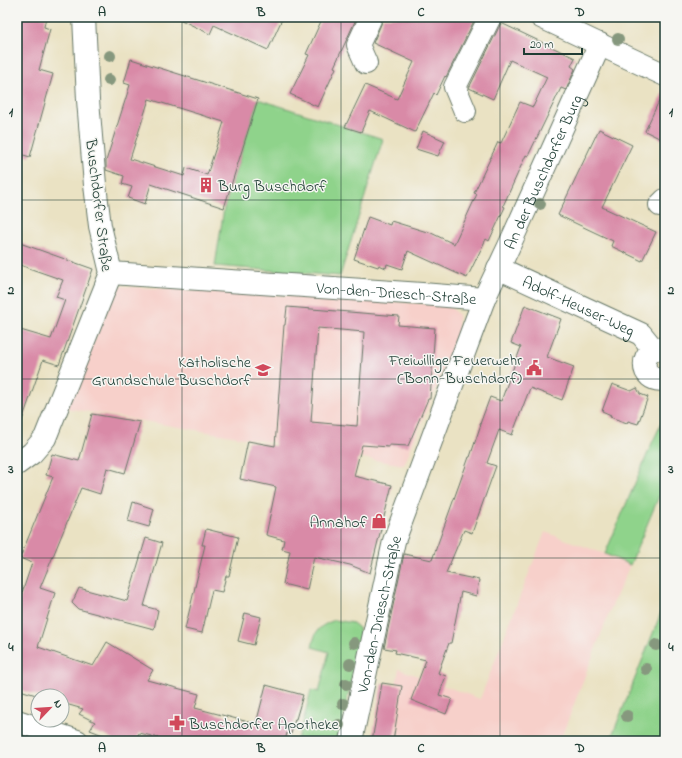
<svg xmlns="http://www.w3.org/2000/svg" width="682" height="758" font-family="'Indie Flower',sans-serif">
<rect width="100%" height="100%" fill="#f6f6f2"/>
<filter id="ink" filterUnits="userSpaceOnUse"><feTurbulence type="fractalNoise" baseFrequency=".025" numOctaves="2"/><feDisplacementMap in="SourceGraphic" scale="8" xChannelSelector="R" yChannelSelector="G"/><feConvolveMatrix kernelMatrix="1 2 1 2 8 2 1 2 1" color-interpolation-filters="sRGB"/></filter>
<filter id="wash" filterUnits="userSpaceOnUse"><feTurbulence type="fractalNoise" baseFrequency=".012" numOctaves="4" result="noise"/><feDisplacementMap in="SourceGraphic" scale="16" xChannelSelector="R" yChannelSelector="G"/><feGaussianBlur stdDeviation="0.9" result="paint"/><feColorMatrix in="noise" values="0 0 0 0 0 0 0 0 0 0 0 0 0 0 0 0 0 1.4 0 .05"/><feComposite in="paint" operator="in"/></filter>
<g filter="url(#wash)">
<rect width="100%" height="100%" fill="#eae2c3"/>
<!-- built -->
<path fill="#f7d0ca" d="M 117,286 L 449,305 L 458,315 L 459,332 L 404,465 L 66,408 Z
M 545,532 L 605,554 L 630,565 L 611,608 L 560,741 L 372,741 L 382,683 L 396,685 L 399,669 L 480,699 Z"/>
<!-- green -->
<path fill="#8fd38b" stroke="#578860" d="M 258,99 L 383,139 L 340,276 L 215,266 L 224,208 Z
M 665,416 L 665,482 L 630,565 L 605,554 L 652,443 Z
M 665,603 L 665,741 L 610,741 Z
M 335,620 L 353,623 L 359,628 L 360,636 L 339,741 L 296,741 L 301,731 L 311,690 L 319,692 L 329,652 L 312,647 C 316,630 317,627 335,620 Z"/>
<g id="blocks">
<!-- building -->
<path fill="#d98aa7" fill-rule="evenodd" d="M 17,17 L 46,17 L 44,27 L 50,29 L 39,70 L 53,74 L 30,157 L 17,153 Z
M 175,17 L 283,17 L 268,50 L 214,25 L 210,34 Z
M 318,17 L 357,17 L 334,67 L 336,68 L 318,107 L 290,94 L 309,55 L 306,54 L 322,19 Z
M 383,17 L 476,17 L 446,77 L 445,76 L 436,95 L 434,93 L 415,132 L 370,111 L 361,132 L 345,127 L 365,85 L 397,99 L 414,62 L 373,43 L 382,22 Z
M 501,23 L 575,58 L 571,66 L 575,69 L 566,90 L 561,88 L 528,156 L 526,155 L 503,206 L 505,207 L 489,241 L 486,239 L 467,278 L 408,251 L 402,269 L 387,264 L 386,268 L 379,265 L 378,267 L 354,259 L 368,217 L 390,225 L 391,221 L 427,232 L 427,231 L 454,244 L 477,194 L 474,193 L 498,142 L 501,143 L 520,102 L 533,107 L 547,77 L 510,60 L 493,99 L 469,88 Z
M 131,59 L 258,99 L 224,208 L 151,184 L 145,204 L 128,198 L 132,187 L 122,184 L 124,176 L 106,170 L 106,161 L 130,85 L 124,83 ZM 149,99 L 224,122 L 207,175 L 186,168 L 184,176 L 130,159 Z
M 665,88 L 665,141 L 645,131 Z
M 599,129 L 632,145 L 602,207 L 656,232 L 642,261 L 611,246 L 613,241 L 558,215 Z
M 423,131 L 445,141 L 438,156 L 416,149 Z
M 17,242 L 93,269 L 59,365 L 43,360 L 19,429 L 17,429 L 17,329 L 51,339 L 65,300 L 56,297 L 63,280 L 17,264 Z
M 525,305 L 561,319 L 547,357 L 574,367 L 562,400 L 530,388 L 512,435 L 499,430 L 487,463 L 496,466 L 472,533 L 464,530 L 446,573 L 479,580 L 476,596 L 461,592 L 451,643 L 449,643 L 438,673 L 446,676 L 439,695 L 452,699 L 446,714 L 411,700 L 426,660 L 395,653 L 396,650 L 384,648 L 404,554 L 432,560 L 469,457 L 470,457 L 481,424 L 480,424 L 490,397 L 501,401 L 521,347 L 511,343 Z
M 287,307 L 399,316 L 398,325 L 435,328 L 430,399 L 428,399 L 408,446 L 389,445 L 389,447 L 362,445 L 354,476 L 392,485 L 370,573 L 350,565 L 314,557 L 307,590 L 283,584 L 290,551 L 282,549 L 284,540 L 266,535 L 276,487 L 240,479 L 248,441 L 275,446 L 284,325 L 285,325 ZM 318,328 L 364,332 L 357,426 L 311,422 Z
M 612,384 L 631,391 L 637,388 L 640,394 L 648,397 L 638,424 L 628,421 L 627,423 L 610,417 L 611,415 L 602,411 Z
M 92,414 L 140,422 L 125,473 L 107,468 L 100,494 L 81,488 L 40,588 L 55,593 L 38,647 L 93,666 L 107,642 L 153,670 L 147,680 L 199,694 L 195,708 L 256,724 L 266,685 L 303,695 L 296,719 L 295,719 L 291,734 L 287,733 L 285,741 L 172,741 L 139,733 L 135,741 L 118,741 L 90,730 L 95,722 L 79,714 L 83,709 L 62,703 L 62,696 L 39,696 L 17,689 L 17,608 L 32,563 L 20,558 L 53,477 L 46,475 L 52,454 L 79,461 Z
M 133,502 L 154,509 L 149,527 L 128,521 Z
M 206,529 L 238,537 L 229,576 L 226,576 L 222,592 L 212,590 L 202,633 L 185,629 L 205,545 L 202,545 Z
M 146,538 L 162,543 L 144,606 L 158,610 L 154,629 L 78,609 L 72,603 L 79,588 L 127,601 Z
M 245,613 L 261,617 L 254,645 L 238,641 Z
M 382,683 L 402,686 L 393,741 L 372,741 Z"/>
</g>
</g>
<g filter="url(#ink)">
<use href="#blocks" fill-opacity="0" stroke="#676" stroke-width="1"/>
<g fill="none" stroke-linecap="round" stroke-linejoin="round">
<defs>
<g id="minor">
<path d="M 541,17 L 665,75"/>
<path d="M 366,63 L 358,45 L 371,17"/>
<path d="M 465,111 L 455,87 L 490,17"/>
<path d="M 660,205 L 665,200"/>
<path id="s1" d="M 498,268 L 641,334 L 654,350"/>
<path id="s2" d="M 111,273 L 422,294 L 484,299"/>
<path d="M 665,350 C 638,344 638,385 665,379"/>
<path d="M 17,464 L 32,453 L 45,438 L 111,273 L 100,226 L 95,185 L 88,100 L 84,17"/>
<path d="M 17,721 L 77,741"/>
<path id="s3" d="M 351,741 L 394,541 L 484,299 L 509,246 L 600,44"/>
</g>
</defs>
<!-- minor casing -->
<use href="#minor" stroke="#676" stroke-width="24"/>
<!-- minor -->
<use href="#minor" stroke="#fff" stroke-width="22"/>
</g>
<!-- trees -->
<g fill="#86987e">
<circle cx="618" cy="39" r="6"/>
<circle cx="110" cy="56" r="6"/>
<circle cx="109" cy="80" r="6"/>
<circle cx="540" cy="204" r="6"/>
<circle cx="354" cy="643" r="6"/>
<circle cx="656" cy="645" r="6"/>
<circle cx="350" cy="664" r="6"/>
<circle cx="646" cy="669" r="6"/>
<circle cx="346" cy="684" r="6"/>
<circle cx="343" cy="704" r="6"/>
<circle cx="627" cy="716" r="6"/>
<circle cx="339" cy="725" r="6"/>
</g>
</g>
<!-- grid -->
<path fill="none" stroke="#1f3d34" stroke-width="1" stroke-opacity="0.55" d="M 182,17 L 182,741M 341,17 L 341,741M 500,17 L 500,741M 17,200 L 665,200M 17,379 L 665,379M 17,558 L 665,558"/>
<!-- icons -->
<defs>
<symbol id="building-bare" viewBox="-9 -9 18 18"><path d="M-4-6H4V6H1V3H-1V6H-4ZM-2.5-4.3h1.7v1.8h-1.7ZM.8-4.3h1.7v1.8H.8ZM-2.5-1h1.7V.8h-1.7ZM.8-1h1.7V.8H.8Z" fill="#d1495b" stroke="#f6f6f2" stroke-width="2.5" paint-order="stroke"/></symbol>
<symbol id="civic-bare" viewBox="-9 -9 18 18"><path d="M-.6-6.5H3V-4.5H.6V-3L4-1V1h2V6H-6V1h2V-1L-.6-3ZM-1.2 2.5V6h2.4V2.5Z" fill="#d1495b" stroke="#f6f6f2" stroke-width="2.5" paint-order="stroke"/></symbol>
<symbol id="school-bare" viewBox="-9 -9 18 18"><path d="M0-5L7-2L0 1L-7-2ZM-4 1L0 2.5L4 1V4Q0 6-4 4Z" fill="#d1495b" stroke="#f6f6f2" stroke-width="2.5" paint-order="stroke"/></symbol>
<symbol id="shop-bare" viewBox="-9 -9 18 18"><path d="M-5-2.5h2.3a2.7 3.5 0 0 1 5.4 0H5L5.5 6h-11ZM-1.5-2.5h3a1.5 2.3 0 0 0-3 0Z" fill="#d1495b" stroke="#f6f6f2" stroke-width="2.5" paint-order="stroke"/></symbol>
<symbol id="pharmacy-bare" viewBox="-9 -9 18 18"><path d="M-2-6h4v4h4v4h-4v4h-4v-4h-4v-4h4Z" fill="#d1495b" stroke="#f6f6f2" stroke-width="2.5" paint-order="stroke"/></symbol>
</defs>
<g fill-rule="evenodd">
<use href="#building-bare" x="195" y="174" width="22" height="22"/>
<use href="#civic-bare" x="523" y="357" width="22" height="22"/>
<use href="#school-bare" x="252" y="359" width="22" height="22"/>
<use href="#shop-bare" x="368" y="510" width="22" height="22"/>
<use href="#pharmacy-bare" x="166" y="712" width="22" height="22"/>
</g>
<g text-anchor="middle" stroke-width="3" stroke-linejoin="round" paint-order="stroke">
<!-- street labels -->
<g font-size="16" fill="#1f3d34" stroke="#f6f6f2">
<text dy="6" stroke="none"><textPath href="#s3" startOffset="603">An der Buschdorfer Burg</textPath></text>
<text transform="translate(100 205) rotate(83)" y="6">Buschdorfer Straße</text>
<text dy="6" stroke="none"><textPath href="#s2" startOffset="286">Von-den-Driesch-Straße</textPath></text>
<text dy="6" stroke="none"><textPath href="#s1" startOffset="89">Adolf-Heuser-Weg</textPath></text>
<text dy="6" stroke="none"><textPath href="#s3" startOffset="130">Von-den-Driesch-Straße</textPath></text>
</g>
<!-- poi labels -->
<g font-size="16" fill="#1f3d34" stroke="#f6f6f2" text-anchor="end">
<text x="218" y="191" text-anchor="start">Burg Buschdorf</text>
<text x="522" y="365">Freiwillige Feuerwehr<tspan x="522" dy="18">(Bonn-Buschdorf)</tspan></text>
<text x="251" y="367">Katholische<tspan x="251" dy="18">Grundschule Buschdorf</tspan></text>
<text x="367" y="527">Annahof</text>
<text x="189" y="729" text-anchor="start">Buschdorfer Apotheke</text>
</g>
</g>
<!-- margin -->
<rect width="682" height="758" fill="none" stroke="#f6f6f2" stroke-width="44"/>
<!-- north arrow -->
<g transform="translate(50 708) rotate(65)"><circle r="19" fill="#f6f6f2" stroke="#a0aca6"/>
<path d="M0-3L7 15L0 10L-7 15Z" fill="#d1495b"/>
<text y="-6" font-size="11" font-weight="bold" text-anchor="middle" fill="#1f3d34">N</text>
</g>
<!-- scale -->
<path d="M524 48v6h58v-6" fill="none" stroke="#1f3d34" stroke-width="2"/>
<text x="530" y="48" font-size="12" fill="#1f3d34" stroke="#f6f6f2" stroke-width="3" paint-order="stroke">20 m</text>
<rect x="22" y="22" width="638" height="714" fill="none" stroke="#1f3d34" stroke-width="1.5"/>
<g font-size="13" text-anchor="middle" font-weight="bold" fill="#1f3d34">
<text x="102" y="16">A</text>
<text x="261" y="16">B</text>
<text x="421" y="16">C</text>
<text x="580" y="16">D</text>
<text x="11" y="116">1</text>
<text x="671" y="116">1</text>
<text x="11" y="294">2</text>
<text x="671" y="294">2</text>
<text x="11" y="473">3</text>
<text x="671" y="473">3</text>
<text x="11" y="651">4</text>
<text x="671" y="651">4</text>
<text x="102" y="752">A</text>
<text x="261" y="752">B</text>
<text x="421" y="752">C</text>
<text x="580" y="752">D</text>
</g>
</svg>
